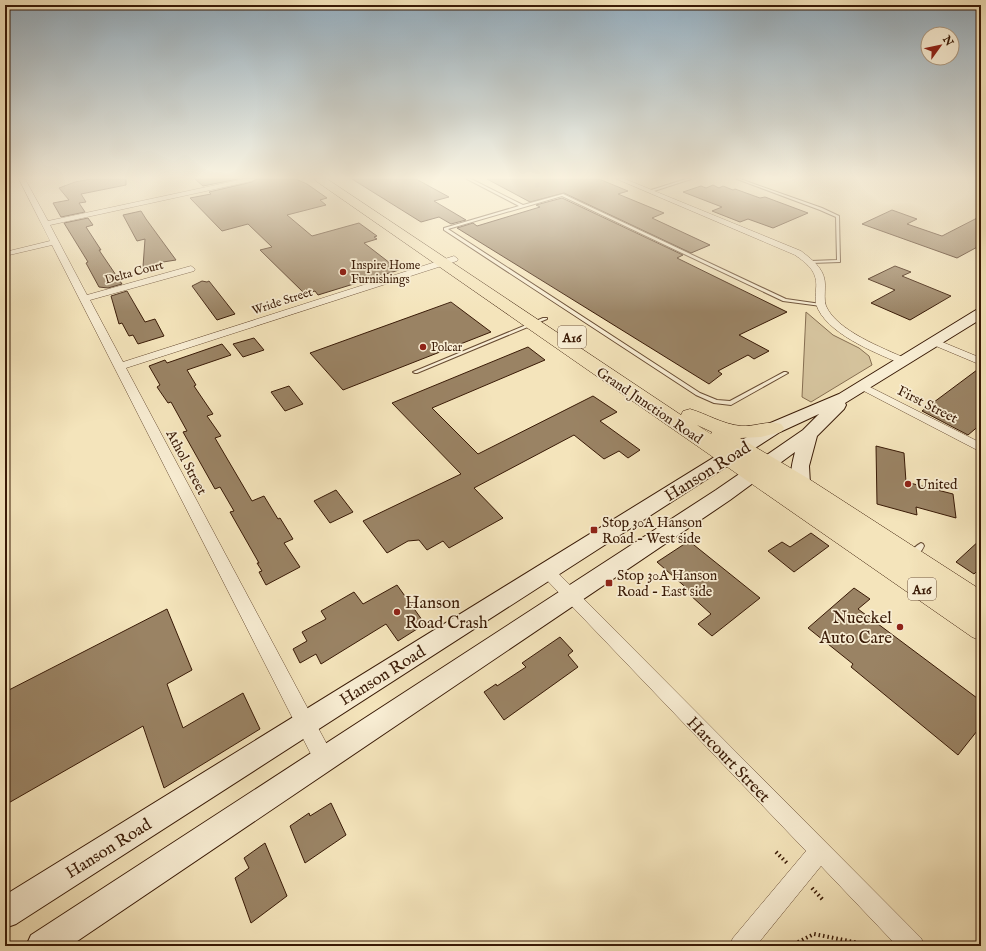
<svg xmlns="http://www.w3.org/2000/svg" width="986" height="951" font-family="'IM FELL English',serif">
<rect width="100%" height="100%" fill="#f4e4bb"/>
<filter id="stains"><feTurbulence type="fractalNoise" baseFrequency=".005" numOctaves="4"/><feColorMatrix values="0 0 0 0 .2 0 0 0 0 .09 0 0 0 0 .02 0 0 0 .5 -.17"/></filter>
<radialGradient id="worn" r=".72"><stop offset=".6" stop-color="#630" stop-opacity="0"/><stop offset="1" stop-color="#630" stop-opacity=".3"/></radialGradient>
<!-- green -->
<path fill="#d4c29c" stroke="#866e51" d="M 806,312 L 833,335 L 859,348 L 869,356 L 872,365 L 811,402 L 802,397 Z"/>
<!-- building -->
<path fill="#9a8364" stroke="#391a06" d="M 91,179 L 126,179 L 126,185 L 81,194 L 86,202 L 79,203 L 85,212 L 61,217 L 53,203 L 69,200 L 59,188 L 75,182 Z
M 195,179 L 238,179 L 203,186 Z
M 256,179 L 296,179 L 307,184 L 327,198 L 320,200 L 326,205 L 287,215 L 312,236 L 359,223 L 377,236 L 374,237 L 377,239 L 364,243 L 399,270 L 318,295 L 315,291 L 305,294 L 260,250 L 272,247 L 248,224 L 222,231 L 190,198 L 211,194 L 209,192 L 252,182 Z
M 352,179 L 416,179 L 449,197 L 434,201 L 466,220 L 451,224 L 439,217 L 421,222 Z
M 487,179 L 599,179 L 628,191 L 618,194 L 664,213 L 652,218 L 710,245 L 691,253 L 564,193 L 530,202 Z
M 713,185 L 719,188 L 723,186 L 733,190 L 735,189 L 760,198 L 765,197 L 808,213 L 773,228 L 748,219 L 740,222 L 712,211 L 722,207 L 683,192 L 701,186 L 706,188 Z
M 562,198 L 683,255 L 677,258 L 787,312 L 739,335 L 769,351 L 754,359 L 748,355 L 718,371 L 722,374 L 709,384 L 457,228 L 473,223 L 477,226 L 540,207 L 536,205 Z
M 892,210 L 917,219 L 907,224 L 942,236 L 981,216 L 981,245 L 957,258 L 862,224 Z
M 141,211 L 146,219 L 176,260 L 163,262 L 163,264 L 143,267 L 145,239 L 137,241 L 123,215 Z
M 88,218 L 93,225 L 86,227 L 101,250 L 99,250 L 122,284 L 108,288 L 99,287 L 86,263 L 88,262 L 64,223 Z
M 895,266 L 911,272 L 902,276 L 951,296 L 910,320 L 871,303 L 895,290 L 868,279 Z
M 202,281 L 207,282 L 209,281 L 235,314 L 217,320 L 192,286 Z
M 127,291 L 145,322 L 155,319 L 164,336 L 138,344 L 133,335 L 129,336 L 122,323 L 119,324 L 111,296 Z
M 451,302 L 491,332 L 343,390 L 310,353 Z
M 254,338 L 264,350 L 243,357 L 233,344 Z
M 222,344 L 231,355 L 187,370 L 196,385 L 194,386 L 213,414 L 207,416 L 221,436 L 215,438 L 252,501 L 264,496 L 278,519 L 280,518 L 293,539 L 284,543 L 300,567 L 266,585 L 259,572 L 262,571 L 257,563 L 259,563 L 230,512 L 234,511 L 220,487 L 215,489 L 183,432 L 187,431 L 171,402 L 168,403 L 157,387 L 160,385 L 149,366 L 165,360 L 167,363 Z
M 528,347 L 545,360 L 432,408 L 478,454 L 593,396 L 617,412 L 600,421 L 640,450 L 628,458 L 619,451 L 604,459 L 574,435 L 474,488 L 503,518 L 449,548 L 443,541 L 427,550 L 419,540 L 408,541 L 387,553 L 363,521 L 461,474 L 392,403 Z
M 981,367 L 981,424 L 968,435 L 922,411 Z
M 289,386 L 303,404 L 285,411 L 271,392 Z
M 876,446 L 904,453 L 906,482 L 953,494 L 956,518 L 916,507 L 917,515 L 877,504 Z
M 336,490 L 353,512 L 330,523 L 314,501 Z
M 811,533 L 829,546 L 794,572 L 768,551 L 782,542 L 790,547 Z
M 981,539 L 981,567 L 974,574 L 956,562 Z
M 689,541 L 760,598 L 712,636 L 698,624 L 711,614 L 689,594 L 691,592 L 657,562 Z
M 397,585 L 425,624 L 398,641 L 386,624 L 321,664 L 316,654 L 300,663 L 293,649 L 307,641 L 302,632 L 326,619 L 321,611 L 354,592 L 363,604 Z
M 854,588 L 870,599 L 858,609 L 981,701 L 981,726 L 958,755 L 851,667 L 853,664 L 808,628 Z
M 167,609 L 192,670 L 167,684 L 183,728 L 243,693 L 260,729 L 164,788 L 143,726 L 5,805 L 5,692 Z
M 560,637 L 573,651 L 568,655 L 578,667 L 504,720 L 484,692 L 496,684 L 497,686 L 526,667 L 522,663 Z
M 331,803 L 346,835 L 305,863 L 290,826 L 309,813 L 310,816 Z
M 265,843 L 287,896 L 251,923 L 235,878 L 249,868 L 244,858 Z"/>
<g fill="none" stroke-linecap="round" stroke-linejoin="round">
<defs>
<path id="service" d="M 467,179 L 471,179 L 523,205 L 563,194 L 786,299 L 821,304 L 823,305 L 821,306 L 783,301 L 562,196 L 448,229 L 700,393 L 717,400 L 730,401 L 784,372 L 786,372 L 788,373 L 731,405 L 714,403 L 696,395 L 444,230 L 444,228 L 519,206 Z
M 686,179 L 691,179 L 651,192 L 648,191 Z
M 737,179 L 740,179 L 822,208 L 839,216 L 840,262 L 811,263 L 809,262 L 811,261 L 837,260 L 836,217 L 820,210 Z
M 543,318 L 547,318 L 547,319 L 417,373 L 415,373 L 413,372 Z
M 921,543 L 923,544 L 924,546 C 922,551 916,558 911,556 L 910,554 C 912,550 917,545 921,543 Z"/>
<path id="minor" d="M 19,179 L 25,179 L 48,221 L 244,179 L 255,179 L 252,181 L 50,225 L 87,295 L 191,266 L 195,269 L 194,271 L 90,300 L 123,362 L 451,257 L 454,256 L 458,259 L 457,261 L 126,368 L 331,752 L 334,759 L 331,766 L 324,769 L 317,766 L 52,245 L 5,256 L 5,252 L 50,241 Z
M 617,179 L 625,179 L 801,251 C 814,261 826,270 825,287 C 825,293 824,300 826,306 C 837,331 883,348 907,359 L 908,361 L 907,363 L 899,363 C 874,352 825,333 816,304 C 815,299 816,294 816,289 C 818,272 808,264 795,255 Z
M 935,339 L 981,358 L 981,365 L 931,344 L 930,342 L 931,340 Z
M 862,383 L 981,443 L 981,452 L 858,388 L 856,386 L 858,384 Z
M 547,565 L 552,567 L 921,938 L 925,946 L 897,946 L 821,866 L 756,946 L 729,946 L 733,938 L 806,851 L 542,575 L 539,571 L 542,567 Z"/>
<path id="secondary" d="M 981,309 L 981,319 L 845,403 L 846,405 L 844,409 L 817,436 L 809,466 L 810,484 L 807,489 L 801,491 L 795,489 C 788,478 792,464 795,452 L 730,500 L 70,946 L 26,946 L 31,935 L 716,490 L 803,430 L 819,414 L 780,432 L 16,924 L 5,928 L 5,895 L 768,424 L 839,394 L 976,310 Z"/>
<path id="trunk" d="M 315,179 L 327,179 L 681,415 L 683,411 L 690,409 C 707,414 722,424 741,426 C 754,427 768,420 781,424 L 784,428 L 781,432 L 761,437 L 740,438 L 809,479 L 981,590 L 981,614 L 979,613 L 981,615 L 981,641 L 972,637 L 316,181 ZM 697,425 L 712,432 L 711,434 Z"/>
</defs>
<!-- service casing -->
<use href="#service" stroke="#684c33" stroke-width="2"/>
<!-- minor casing -->
<use href="#minor" stroke="#684c33" stroke-width="1"/>
<!-- secondary casing -->
<use href="#secondary" stroke="#391a06" stroke-width="2"/>
<!-- trunk casing -->
<use href="#trunk" stroke="#391a06" stroke-width="1"/>
<!-- path -->
<path stroke="#391a06" stroke-width="4" stroke-dasharray="1.5 3" stroke-linecap="butt" d="M 776,852 L 787,863
M 812,888 L 823,900
M 790,946 L 814,934 L 859,943 L 864,946"/>
<!-- service -->
<use href="#service" fill="#f8edd3" fill-rule="evenodd"/>
<!-- minor -->
<use href="#minor" fill="#f8edd3" fill-rule="evenodd"/>
<!-- secondary -->
<use href="#secondary" fill="#f8edd3" fill-rule="evenodd"/>
<!-- trunk -->
<use href="#trunk" fill="#f4e4bb" fill-rule="evenodd"/>
</g>
<!-- sky -->
<linearGradient id="sky" x2="0" y2="1"><stop stop-color="#93acbd"/><stop offset="0.57" stop-color="#faf3e0"/><stop offset="1" stop-color="#faf3e0" stop-opacity="0"/></linearGradient>
<rect width="986" height="312" fill="url(#sky)"/>
<!-- markers -->
<g fill="#8f2418" stroke="#f8edd3" stroke-width="1.5">
<circle cx="343" cy="272" r="4"/>
<circle cx="423" cy="347" r="4"/>
<circle cx="908" cy="484" r="4"/>
<rect x="590" y="526" width="8" height="8" rx="2"/>
<rect x="605" y="579" width="8" height="8" rx="2"/>
<circle cx="397" cy="612" r="4"/>
<circle cx="900" cy="627" r="4"/>
</g>
<g text-anchor="middle" stroke-width="3.5" stroke-linejoin="round" paint-order="stroke">
<!-- far-poi labels -->
<g font-size="12" fill="#391a06" stroke="#f8edd3" text-anchor="start">
<text x="351" y="269">Inspire Home<tspan x="351" dy="14">Furnishings</tspan></text>
<text x="431" y="351">Polcar</text>
</g>
<!-- far-street labels -->
<g font-size="12" fill="#391a06" stroke="#f8edd3">
<text transform="translate(134 272) rotate(-15)" y="4">Delta Court</text>
<text transform="translate(282 301) rotate(-18)" y="4">Wride Street</text>
</g>
<!-- shield labels -->
<g fill="#f8edd3" stroke="#725944" stroke-width="1">
<rect x="558" y="326" width="28" height="22" rx="3"/>
<rect x="908" y="578" width="28" height="22" rx="3"/>
</g>
<g font-size="13" font-weight="bold" fill="#391a06">
<text x="572" y="342">A16</text>
<text x="922" y="594">A16</text>
</g>
<!-- street labels -->
<g font-size="14" fill="#391a06" stroke="#f8edd3">
<text transform="translate(928 404) rotate(27)" y="5">First Street</text>
<text transform="translate(650 405) rotate(34)" y="5">Grand Junction Road</text>
<text transform="translate(187 462) rotate(62)" y="5">Athol Street</text>
</g>
<!-- poi labels -->
<g font-size="14" fill="#391a06" stroke="#f8edd3" text-anchor="start">
<text x="916" y="489">United</text>
<text x="602" y="527">Stop 30A Hanson<tspan x="602" dy="16">Road - West side</tspan></text>
<text x="617" y="580">Stop 30A Hanson<tspan x="617" dy="16">Road - East side</tspan></text>
</g>
<!-- near-street labels -->
<g font-size="17" fill="#391a06" stroke="#f8edd3">
<text transform="translate(707 471) rotate(-32)" y="6">Hanson Road</text>
<text transform="translate(382 675) rotate(-32)" y="6">Hanson Road</text>
<text transform="translate(729 759) rotate(46)" y="6">Harcourt Street</text>
<text transform="translate(108 848) rotate(-32)" y="6">Hanson Road</text>
</g>
<!-- near-poi labels -->
<g font-size="17" fill="#391a06" stroke="#f8edd3" text-anchor="start">
<text x="405" y="608">Hanson<tspan x="405" dy="20">Road Crash</tspan></text>
<text x="892" y="623" text-anchor="end">Nueckel<tspan x="892" dy="20">Auto Care</tspan></text>
</g>
</g>
<!-- margin -->
<rect width="986" height="951" fill="none" stroke="#f4e4bb" stroke-width="20"/>
<rect x="6" y="6" width="974" height="939" fill="none" stroke="#391a06" stroke-width="2"/>
<rect x="10" y="10" width="966" height="931" fill="none" stroke="#391a06"/>
<!-- north arrow -->
<g transform="translate(940 46) rotate(57)"><circle r="19" fill="#f8edd3" stroke="#ac9981"/>
<path d="M0-3L7 15L0 10L-7 15Z" fill="#8f2418"/>
<text y="-6" font-size="11" font-weight="bold" text-anchor="middle" fill="#391a06">N</text>
</g>
<rect width="100%" height="100%" filter="url(#stains)"/>
<rect width="100%" height="100%" fill="url(#worn)"/>
</svg>
